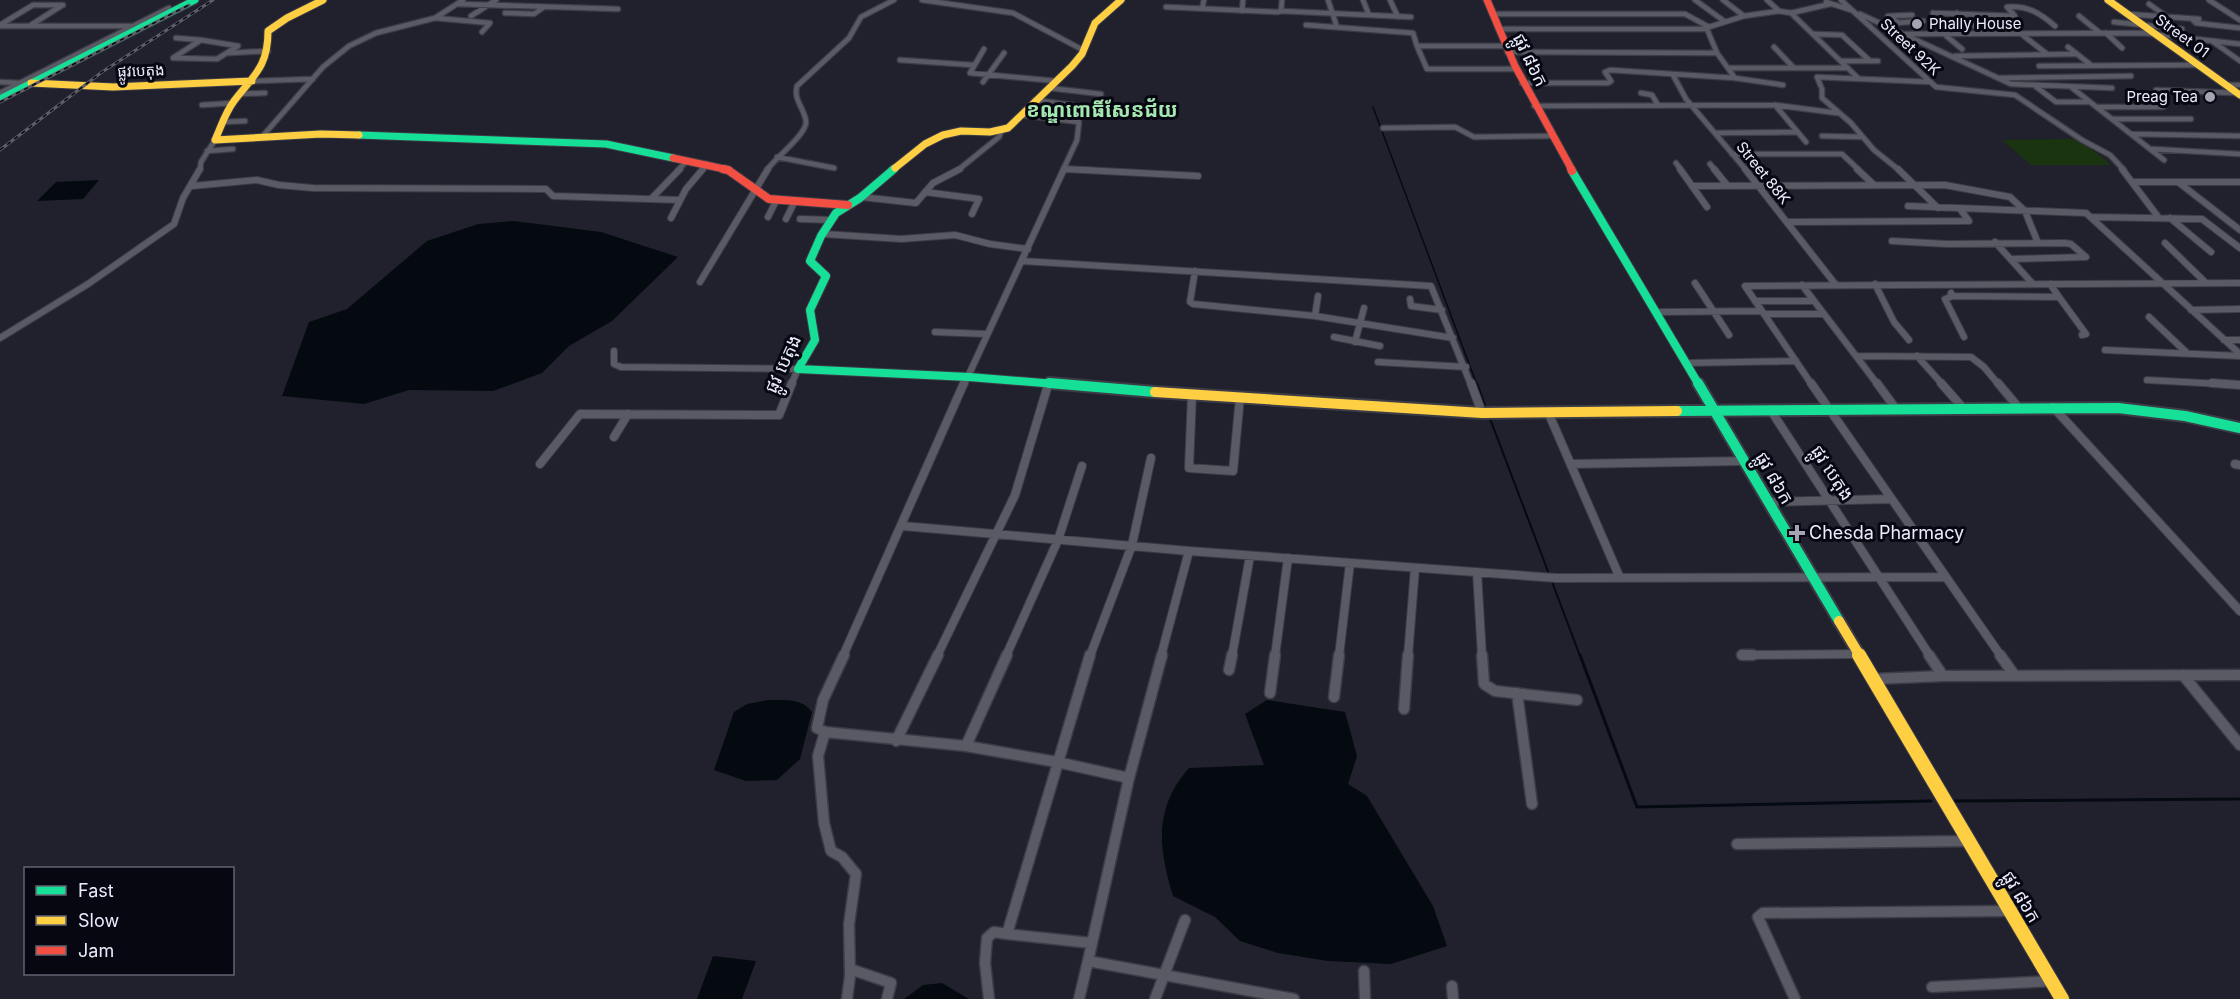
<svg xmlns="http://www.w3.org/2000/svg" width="2240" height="999" font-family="Inter,'Noto Sans Khmer',sans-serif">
<rect width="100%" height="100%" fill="#21212d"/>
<!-- green -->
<path fill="#19340e" d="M 2079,139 L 2111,165 L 2031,165 L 2002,140 Z"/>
<!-- water -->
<path fill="#040a10" d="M 99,180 L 83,199 L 37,201 L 56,182 Z
M 514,221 L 601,232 L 678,257 L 612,321 L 569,346 L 542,373 L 493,391 L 409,390 L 364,404 L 282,396 L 309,322 L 347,309 L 427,241 L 478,224 Z
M 768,700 C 785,700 802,698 812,712 L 800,759 L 777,780 L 746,781 L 714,770 L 734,712 L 747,704 Z
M 1267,700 L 1345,712 L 1357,756 L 1348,784 L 1367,796 L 1433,906 L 1447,946 L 1391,964 L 1328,961 L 1278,953 L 1240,941 L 1215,917 L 1173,896 C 1158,847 1154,808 1189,768 L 1264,765 L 1245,714 Z
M 713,956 L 756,961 L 742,999 L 697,999 Z
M 942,983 L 969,999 L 904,999 L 923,985 Z"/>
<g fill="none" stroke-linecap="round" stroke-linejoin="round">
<!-- stream-far2 -->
<path stroke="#040a10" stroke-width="1.5" d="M 1373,107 L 1477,385"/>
<!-- stream-far1 -->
<path stroke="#040a10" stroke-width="2" d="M 1477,383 L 1486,408
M 1489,416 L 1549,574
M 1551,579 L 1580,656"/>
<!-- stream -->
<path stroke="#040a10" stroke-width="3" d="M 1580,655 L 1637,807 L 1931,801
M 1953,801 L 2240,799"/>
<defs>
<path id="street-far3" d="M 922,0 L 1013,13 L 1083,50
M 1328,0 L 1336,24
M 1363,0 L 1369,15
M 1390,0 L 1398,17
M 1695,0 L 1724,21
M 1723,0 L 1744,16
M 1767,0 L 1779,11
M 1841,0 L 1936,87 L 2015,95 L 2082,140 L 2110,155 L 2124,170
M 2209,0 L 2240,20
M 1826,2 L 1851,10
M 458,4 L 618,9
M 2149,4 L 2166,16
M 1166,7 L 1278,12 L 1281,11 L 1282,0
M 1202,9 L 1204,0
M 1242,11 L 1243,0
M 1281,11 L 1411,17
M 505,13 L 534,14 L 544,7
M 1791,13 L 1859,79
M 1933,13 L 2015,16 L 2007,7 C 2027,5 2040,13 2055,26
M 1933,13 L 1957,33
M 1957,13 L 1984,33
M 1492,14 L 1685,14 L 1709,27
M 1860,14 L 2011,84 L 2112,88
M 2127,14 L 2199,19
M 471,16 L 496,0
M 2079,16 L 2100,33
M 435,18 L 490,23 L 482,32
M 2193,20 L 2196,23 L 2240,28
M 2114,22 L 2182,29
M 1899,23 L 1888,16 L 1912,15
M 1882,24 L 1923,21
M 0,25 L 33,5 L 63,5
M 31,25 L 61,6
M 1306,25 L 1413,33 L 1417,46 L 1504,46
M 0,26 L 131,26
M 1498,29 L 1707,29
M 2020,33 L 2047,54
M 2106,33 L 2122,48
M 1814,34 L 1842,35 L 1870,61
M 1905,34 L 2144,33 L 2240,44
M 1944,34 L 1962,49
M 176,38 L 201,40
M 201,40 L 238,46 L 217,59 L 173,58 Z
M 2212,41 L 2240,61
M 1417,46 L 1427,69 L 1515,69
M 2068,47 L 2091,65
M 984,49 L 970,73 L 1056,81
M 1507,52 L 1717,53
M 229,53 L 268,51
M 1955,56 L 2076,54
M 900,60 L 973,65
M 1841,61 L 1878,61
M 2039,66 L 2197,65
M 1729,68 L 1794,68 L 1774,47
M 1794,68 L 1848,68
M 1673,75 L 1686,99 L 1746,170
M 1735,78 L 1717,53 L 1707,29 L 1709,27 L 1744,16 L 1779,11 L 1791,13 L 1830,4
M 2000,78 L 2131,76
M 252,81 L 313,79
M 0,82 L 20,83
M 983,82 L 1004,53
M 1522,83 L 1608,83 L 1611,81 L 1605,72 L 1610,70 L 1735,78 L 1783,85
M 2225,85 L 2240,85
M 2035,86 L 2056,102 L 2090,102
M 2071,87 L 2164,160
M 1049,88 L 1101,94
M 2156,90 L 2237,93
M 0,93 L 169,8
M 1641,93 L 1652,95 L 1658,105
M 240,94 L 265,93
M 1035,100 L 1085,107
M 202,105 L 233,103
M 1775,105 L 1806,142
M 1534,106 L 1775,105 L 1837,113
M 2097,107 L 2163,107
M 1021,115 L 1079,122 L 1077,140 L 1063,170
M 2113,119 L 2191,119
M 224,122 L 245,121
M 1383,128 L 1455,127 L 1474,137 L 1553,136
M 1716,133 L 1797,132
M 2132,134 L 2240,136
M 1822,136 L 1862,137
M 261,138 L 323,67 L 349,46 L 376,33 L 435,18 L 463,0
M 2152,149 L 2240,154
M 207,151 L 233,149
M 1732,154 L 1842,154 L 1859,170
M 777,157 L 834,168
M 1676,163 L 1681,170
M 1710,164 L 1715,170
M 1065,169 L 1091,170
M 200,170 L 201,162 L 215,140
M 678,170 L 687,161
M 702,170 L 707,164
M 767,170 C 775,158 806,135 806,122 C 805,109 793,100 797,86 L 849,38 L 861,17 L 894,0
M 958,170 L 999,137 L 1001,132
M 1899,170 L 1874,150 L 1851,123 L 1822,98 L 1822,89 L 1817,77 L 1931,82"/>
<path id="street-far2" d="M 1065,169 L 1198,176
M 1680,169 L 1707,207
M 1714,169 L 1727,185
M 1745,169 L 1836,285
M 1857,169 L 1873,184
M 1898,169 L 1938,208
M 2122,169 L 2159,218
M 2134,182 L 2240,182
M 2178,182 L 2240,230
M 192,186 L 257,180 L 279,185 L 313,188 L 546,189 L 553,196 L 680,200
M 1692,186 L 1945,185 L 2010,197 L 2025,211 L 2038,243
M 925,192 L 979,199 L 972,214
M 861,197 L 916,203 L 933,183 L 960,169
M 651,199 L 680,169
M 1908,206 L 2086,213 L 2240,354
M 768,217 L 776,201
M 2091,217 L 2202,219 L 2240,248
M 671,218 L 686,189 L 703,169
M 2170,218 L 2211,252
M 786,219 L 794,203
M 800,219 L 831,220
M 1789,222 L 1969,221 L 1960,209
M 824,234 L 901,239 L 955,235 L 990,244 L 1028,249
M 1892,241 L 1947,244 L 2065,243 L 2071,244 L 2086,257 L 2011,259
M 1995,242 L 2033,284
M 2165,243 L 2206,283
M 1022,261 L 1431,286 L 1471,385
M 1195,271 L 1190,302 L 1193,304 L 1315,316 L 1453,338
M 700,282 L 768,169
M 1695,283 L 1729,335
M 1875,284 L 1894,322 L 1909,340
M 1802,285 L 1878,385
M 1951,293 L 1953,296 L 1945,299 L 1964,337
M 1953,296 L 2059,297 L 2050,284
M 2059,297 L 2086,334 L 2082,335
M 1410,299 L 1411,306 L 1442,310
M 1755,301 L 1814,301
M 2191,310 L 2240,309
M 1657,312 L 1762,311
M 1764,314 L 1823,314
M 1315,316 L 1318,296
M 2149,317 L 2187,353
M 935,332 L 986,334
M 1334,337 L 1380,346
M 0,338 L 88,284 L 174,224 L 183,198 L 200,169
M 2224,340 L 2240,340
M 1355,342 L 1364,308
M 2105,350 L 2240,356
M 614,351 L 614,364 L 621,367 L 798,369 L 791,385
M 1857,356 L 1971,357 L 1984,367 L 1999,385
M 1917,356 L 1943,385
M 1378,362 L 1466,367
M 1687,363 L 1796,361
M 2147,380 L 2240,385
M 964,385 L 1064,169
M 1812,385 L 1745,286 L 2240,283"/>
<path id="street-far1" d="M 1471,383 L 1482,413
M 1811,383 L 2001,656
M 1877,383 L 1896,409
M 1941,383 L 1963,408
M 1998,383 L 2019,408
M 2212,383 L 2240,385
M 1192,394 L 1189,468 L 1233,471 L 1240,397
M 2053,407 L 2240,611
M 1770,409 L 1930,656
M 1548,412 L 1620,578
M 614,437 L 628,414
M 540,464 L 580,414 L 779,415 L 792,383
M 1571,464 L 1745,461
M 2235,464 L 2240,465
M 1769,502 L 1890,499
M 903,526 L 1189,551 L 1161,656
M 1189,551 L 1556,578 L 1944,577
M 1477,572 L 1482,656
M 1742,655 L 1859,654
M 843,656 L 964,383
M 937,656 L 1015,495 L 1048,385
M 1006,656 L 1058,540 L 1082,466
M 1090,656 L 1132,545 L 1151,458
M 1232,656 L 1250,556
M 1275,656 L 1288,558
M 1339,656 L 1350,563
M 1408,656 L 1415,568"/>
<path id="street" d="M 844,655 L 823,700 L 817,728 L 825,732 L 966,746 L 1057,762 L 1129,778
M 1090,655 L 1007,934 L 1091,943
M 1162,655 L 1129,778 L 1088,961 L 1294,999
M 1482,655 L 1484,684 L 1495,691 L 1577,700
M 1742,655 L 1753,655
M 1929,655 L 1943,676
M 2000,655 L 2015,676
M 1229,670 L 1232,655
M 2183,675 L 2240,745
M 1874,679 L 1943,676 L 2240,675
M 1270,693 L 1275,655
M 1517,693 L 1532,804
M 1334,697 L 1339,655
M 1404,709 L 1408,655
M 825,732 L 818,756 L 824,823 L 831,851 L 842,857 L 856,874 L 849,924 L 850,976 L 847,999
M 896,741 L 938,655
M 966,746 L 1007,655
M 1737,844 L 1969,841
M 850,969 L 891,983 L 887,999
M 1364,971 L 1365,999
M 1452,986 L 1453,999
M 1932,987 L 2052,981
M 989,999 L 985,963 L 987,938 L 994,932 L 1007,934
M 1079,999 L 1088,961
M 1155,999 L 1185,920
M 1795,999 L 1758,917 L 1763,913 L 2010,911"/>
<path id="fast-far2" d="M 0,99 L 195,0
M 359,135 L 606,144 L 673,158
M 892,170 L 895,168"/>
<path id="fast-far1" d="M 894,169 L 860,198 L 836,213 L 821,236 L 810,261 L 826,276 L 810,310 L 815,340 L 798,369 L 969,377 L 1068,385
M 1572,171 L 1699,385"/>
<path id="fast" d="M 1049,383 L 1155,392
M 1698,383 L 1839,621
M 1677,411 L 2118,408 L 2185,416 L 2240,428"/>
<path id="slow-far2" d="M 323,0 L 287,18 L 268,31 C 268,67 254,75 234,101 C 225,113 221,127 215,140 L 321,134 L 359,135
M 2108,0 L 2240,95
M 31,83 L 113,87 L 252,81
M 895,168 L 925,144 L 943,135 L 961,131 L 990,132 L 1008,128 L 1072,66 L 1082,54 L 1095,23 L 1121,0"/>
<path id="slow-far1" d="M 1155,392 L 1482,413 L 1677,411
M 1839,621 L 1860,656"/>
<path id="slow" d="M 1859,655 L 2062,999"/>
<path id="jam-far1" d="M 1487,0 L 1515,66 L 1572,170
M 673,158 L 729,170"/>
<path id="jam" d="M 723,169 L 728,170 L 769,199 L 848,205
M 1571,169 L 1572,171"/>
</defs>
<!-- street-far3 casing -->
<use href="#street-far3" stroke="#3c3c47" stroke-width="7"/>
<!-- street-far2 casing -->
<use href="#street-far2" stroke="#3c3c47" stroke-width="8"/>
<!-- street-far1 casing -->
<use href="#street-far1" stroke="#3c3c47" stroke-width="10"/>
<!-- street casing -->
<use href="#street" stroke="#3c3c47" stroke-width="13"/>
<!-- fast-far2 casing -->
<use href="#fast-far2" stroke="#3c3c47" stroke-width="9"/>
<!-- fast-far1 casing -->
<use href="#fast-far1" stroke="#3c3c47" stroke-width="10"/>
<!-- fast casing -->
<use href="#fast" stroke="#3c3c47" stroke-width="14"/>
<!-- slow-far2 casing -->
<use href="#slow-far2" stroke="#3c3c47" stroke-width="9"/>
<!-- slow-far1 casing -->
<use href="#slow-far1" stroke="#3c3c47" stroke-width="14"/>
<!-- slow casing -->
<use href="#slow" stroke="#3c3c47" stroke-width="16"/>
<!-- jam-far1 casing -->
<use href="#jam-far1" stroke="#3c3c47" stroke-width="9"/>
<!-- jam casing -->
<use href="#jam" stroke="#3c3c47" stroke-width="10"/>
<!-- street-far3 -->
<use href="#street-far3" stroke="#5a5a64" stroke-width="4.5"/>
<!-- street-far2 -->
<use href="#street-far2" stroke="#5a5a64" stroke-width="6"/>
<!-- street-far1 -->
<use href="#street-far1" stroke="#5a5a64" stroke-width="8"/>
<!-- street -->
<use href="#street" stroke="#5a5a64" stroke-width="10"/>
<!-- fast-far2 -->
<use href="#fast-far2" stroke="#16e098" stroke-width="7"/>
<!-- fast-far1 -->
<use href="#fast-far1" stroke="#16e098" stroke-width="8"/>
<!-- fast -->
<use href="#fast" stroke="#16e098" stroke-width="10"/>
<!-- slow-far2 -->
<use href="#slow-far2" stroke="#ffcf43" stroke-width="7"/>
<!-- slow-far1 -->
<use href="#slow-far1" stroke="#ffcf43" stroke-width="10"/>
<!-- slow -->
<use href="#slow" stroke="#ffcf43" stroke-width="14"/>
<!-- jam-far1 -->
<use href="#jam-far1" stroke="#f24e42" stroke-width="7"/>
<!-- jam -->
<use href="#jam" stroke="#f24e42" stroke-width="8"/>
<defs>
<path id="rail" d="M 0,102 L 189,5
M 0,150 L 102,72 L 213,0"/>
</defs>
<!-- rail casing -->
<use href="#rail" stroke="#5e5e68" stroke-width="3"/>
<!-- rail -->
<use href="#rail" stroke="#070712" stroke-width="1.5" stroke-dasharray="4.5" stroke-linecap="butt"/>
</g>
<!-- markers -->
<g fill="#a4a5b4" stroke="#070712" stroke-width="2">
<circle cx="1917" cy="24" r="6"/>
<circle cx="2210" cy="97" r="6"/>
<path d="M1794 524h6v6h6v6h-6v6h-6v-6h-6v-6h6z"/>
</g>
<g text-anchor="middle" stroke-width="6" stroke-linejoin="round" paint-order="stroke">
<!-- far-poi labels -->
<g font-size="15" fill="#eaecfd" stroke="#070712" text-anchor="start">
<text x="1929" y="29">Phally House</text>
<text x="2198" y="102" text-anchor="end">Preag Tea</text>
</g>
<!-- far-street labels -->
<g font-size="15" fill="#eaecfd" stroke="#070712">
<text transform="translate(2182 36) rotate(36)" y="5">Street 01</text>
<text transform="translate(1910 47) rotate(43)" y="5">Street 92K</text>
<text transform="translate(141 71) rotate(-2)" y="5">ផ្លូវបេតុង</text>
<text transform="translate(1763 173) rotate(51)" y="5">Street 88K</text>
</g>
<!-- street labels -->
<g font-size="18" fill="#eaecfd" stroke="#070712">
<text transform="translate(1530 60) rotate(64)" y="6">ផ្លូវ ៨៦ក</text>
<text transform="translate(783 364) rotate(-65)" y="6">ផ្លូវ បេតុង</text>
<text transform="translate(1832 473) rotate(57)" y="6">ផ្លូវ បេតុង</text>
<text transform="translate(1774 478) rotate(60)" y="6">ផ្លូវ ៨៦ក</text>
<text transform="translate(2021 897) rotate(59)" y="6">ផ្លូវ ៨៦ក</text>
</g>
<!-- poi labels -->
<g font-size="18" fill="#eaecfd" stroke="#070712" text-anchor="start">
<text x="1809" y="539">Chesda Pharmacy</text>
</g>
<!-- far-district labels -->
<g font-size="20" font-weight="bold" fill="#a4e7b1" stroke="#070712">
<text x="1102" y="117">ខណ្ឌពោធិ៍សែនជ័យ</text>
</g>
</g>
<!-- legend -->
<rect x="24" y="867" width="210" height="108" fill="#070712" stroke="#626370" stroke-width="1.5"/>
<rect x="36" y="886" width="30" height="9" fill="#16e098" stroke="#626370" stroke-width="1.5"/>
<text x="78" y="897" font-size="18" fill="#eaecfd">Fast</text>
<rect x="36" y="916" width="30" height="9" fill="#ffcf43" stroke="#626370" stroke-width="1.5"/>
<text x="78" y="927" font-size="18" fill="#eaecfd">Slow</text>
<rect x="36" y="946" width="30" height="9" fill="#f24e42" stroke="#626370" stroke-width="1.5"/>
<text x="78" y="957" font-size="18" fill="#eaecfd">Jam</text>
</svg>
